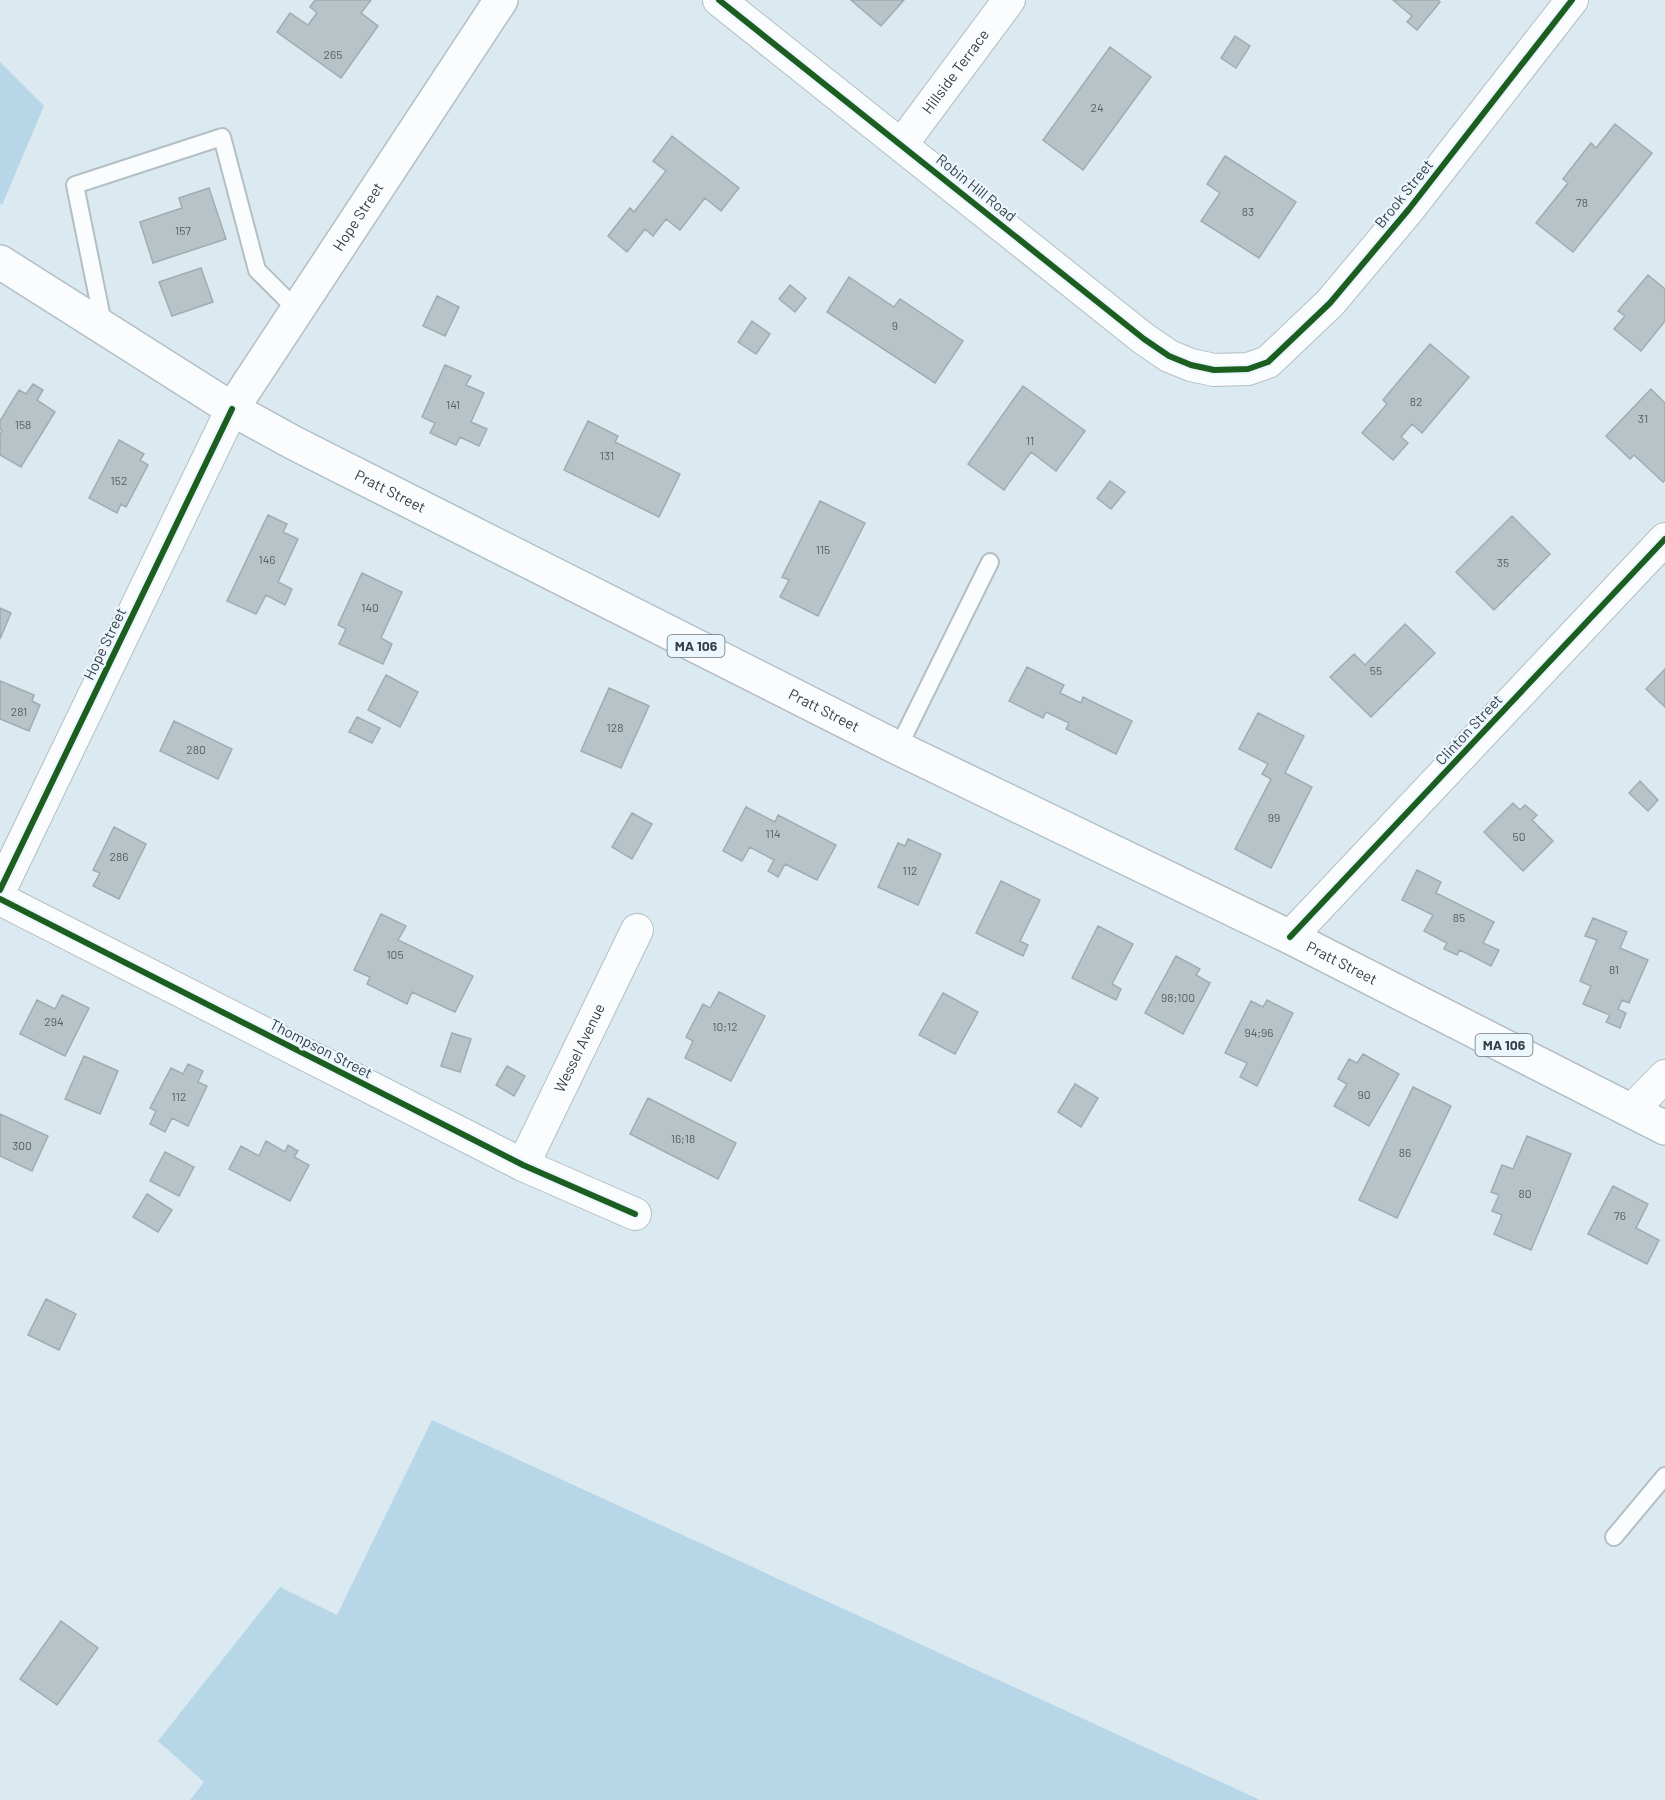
<svg xmlns="http://www.w3.org/2000/svg" width="1665" height="1800" font-family="Barlow,sans-serif">
<rect width="100%" height="100%" fill="#dbe9f1"/>
<!-- green -->
<path fill="#b7d6e8" d="M 0,62 L 44,106 L 2,205 L 0,203 Z
M 432,1420 L 1260,1800 L 190,1800 L 204,1782 L 158,1741 L 280,1587 L 337,1615 Z"/>
<!-- building -->
<path fill="#b7c3c7" stroke="#a0acb0" stroke-width="1.5" d="M 315,0 L 371,0 L 361,13 L 378,26 L 341,78 L 277,32 L 290,13 L 308,25 L 317,13 L 310,7 Z
M 851,0 L 904,0 L 881,26 Z
M 1393,0 L 1438,0 L 1440,2 L 1417,30 L 1407,22 L 1412,16 Z
M 1235,36 L 1250,46 L 1236,68 L 1221,58 Z
M 1110,47 L 1151,77 L 1083,170 L 1043,140 Z
M 1615,124 L 1652,153 L 1573,252 L 1536,223 L 1568,183 L 1563,179 L 1591,143 L 1596,148 Z
M 672,136 L 739,188 L 721,211 L 705,198 L 680,230 L 666,219 L 653,236 L 645,229 L 627,252 L 608,236 L 630,208 L 634,212 L 666,171 L 653,161 Z
M 1225,156 L 1296,202 L 1259,258 L 1201,221 L 1220,193 L 1207,184 Z
M 209,188 L 226,239 L 153,263 L 140,222 L 182,208 L 179,198 Z
M 201,268 L 213,302 L 172,316 L 159,282 Z
M 1648,275 L 1665,289 L 1665,321 L 1641,351 L 1614,329 L 1625,316 L 1618,311 Z
M 849,277 L 894,307 L 900,299 L 963,341 L 935,383 L 827,312 Z
M 790,285 L 806,298 L 795,312 L 779,299 Z
M 437,296 L 459,307 L 445,336 L 423,326 Z
M 752,321 L 770,334 L 756,354 L 738,342 Z
M 1430,344 L 1469,377 L 1422,433 L 1412,424 L 1401,437 L 1408,443 L 1393,460 L 1362,433 L 1387,404 L 1383,400 Z
M 445,365 L 471,376 L 466,385 L 484,393 L 471,422 L 487,429 L 479,446 L 460,437 L 456,445 L 430,433 L 435,423 L 422,417 Z
M 33,384 L 43,390 L 37,400 L 55,412 L 21,467 L 0,455 L 0,434 L 2,431 L 0,429 L 0,421 L 19,390 L 26,394 Z
M 1023,386 L 1085,431 L 1056,471 L 1031,452 L 1004,490 L 968,464 Z
M 1651,389 L 1665,403 L 1665,480 L 1663,482 L 1634,455 L 1630,459 L 1606,436 Z
M 588,421 L 618,436 L 615,442 L 680,474 L 659,517 L 564,470 Z
M 119,440 L 144,454 L 140,460 L 148,465 L 126,507 L 121,504 L 117,513 L 89,498 Z
M 1110,481 L 1125,492 L 1111,509 L 1097,498 Z
M 820,501 L 865,523 L 818,616 L 780,597 L 789,580 L 782,577 Z
M 268,515 L 287,524 L 283,532 L 298,539 L 278,582 L 292,589 L 285,605 L 266,595 L 256,614 L 227,601 Z
M 1512,516 L 1550,554 L 1494,610 L 1456,572 Z
M 362,573 L 402,592 L 381,638 L 392,644 L 383,664 L 339,644 L 346,629 L 338,625 Z
M 0,608 L 11,613 L 0,639 Z
M 1405,624 L 1435,653 L 1371,717 L 1330,677 L 1354,654 L 1365,665 Z
M 1027,667 L 1064,685 L 1060,693 L 1081,703 L 1083,697 L 1132,721 L 1116,754 L 1066,729 L 1069,723 L 1046,712 L 1043,718 L 1009,701 Z
M 1665,669 L 1665,707 L 1646,689 Z
M 386,675 L 418,692 L 400,727 L 368,710 Z
M 0,681 L 34,695 L 32,701 L 40,705 L 29,731 L 0,719 Z
M 609,688 L 649,706 L 621,768 L 581,751 Z
M 1258,713 L 1304,736 L 1285,773 L 1312,787 L 1271,868 L 1235,849 L 1271,779 L 1262,774 L 1268,764 L 1239,749 Z
M 357,717 L 380,728 L 372,743 L 349,732 Z
M 174,721 L 232,749 L 218,779 L 160,751 Z
M 1640,781 L 1658,800 L 1648,811 L 1629,793 Z
M 1513,803 L 1520,810 L 1525,805 L 1537,815 L 1532,820 L 1553,841 L 1523,871 L 1484,832 Z
M 746,807 L 775,822 L 778,815 L 836,845 L 817,880 L 785,864 L 778,877 L 768,871 L 774,860 L 750,847 L 742,861 L 723,851 Z
M 632,813 L 652,824 L 632,859 L 612,847 Z
M 114,827 L 146,844 L 119,899 L 93,886 L 100,873 L 93,870 Z
M 908,839 L 941,854 L 918,905 L 878,887 L 898,843 L 905,846 Z
M 1417,870 L 1441,882 L 1436,893 L 1494,922 L 1483,943 L 1499,950 L 1491,966 L 1460,950 L 1457,955 L 1444,949 L 1447,943 L 1424,931 L 1433,915 L 1402,900 Z
M 1001,881 L 1040,900 L 1020,941 L 1028,945 L 1023,956 L 976,933 Z
M 381,914 L 406,926 L 398,940 L 473,976 L 455,1012 L 412,992 L 407,1004 L 367,984 L 370,977 L 354,970 Z
M 1593,918 L 1627,932 L 1620,948 L 1648,960 L 1629,1003 L 1622,1000 L 1618,1009 L 1626,1013 L 1620,1028 L 1606,1022 L 1610,1015 L 1583,1004 L 1591,986 L 1580,981 L 1597,940 L 1585,936 Z
M 1098,926 L 1133,944 L 1112,984 L 1121,989 L 1116,1000 L 1072,978 Z
M 1176,956 L 1200,969 L 1196,975 L 1210,983 L 1183,1034 L 1145,1013 Z
M 719,992 L 765,1016 L 731,1081 L 685,1058 L 693,1041 L 686,1037 L 703,1004 L 710,1008 Z
M 943,993 L 978,1012 L 955,1054 L 919,1035 Z
M 62,995 L 89,1008 L 65,1056 L 20,1034 L 37,1000 L 55,1009 Z
M 1267,1000 L 1293,1013 L 1257,1086 L 1240,1077 L 1247,1063 L 1225,1053 L 1251,1001 L 1263,1007 Z
M 452,1033 L 471,1039 L 460,1072 L 441,1066 Z
M 1363,1054 L 1399,1074 L 1369,1126 L 1334,1106 L 1347,1084 L 1338,1079 L 1349,1059 L 1357,1063 Z
M 84,1056 L 118,1071 L 100,1114 L 65,1099 Z
M 188,1064 L 203,1071 L 198,1082 L 207,1086 L 188,1126 L 172,1118 L 165,1132 L 150,1124 L 156,1111 L 150,1108 L 171,1068 L 183,1074 Z
M 507,1066 L 525,1076 L 514,1096 L 496,1085 Z
M 1075,1084 L 1098,1098 L 1081,1127 L 1058,1112 Z
M 1413,1087 L 1451,1106 L 1397,1218 L 1359,1200 Z
M 648,1098 L 736,1143 L 718,1179 L 630,1134 Z
M 0,1114 L 48,1136 L 32,1171 L 0,1156 Z
M 1527,1136 L 1571,1154 L 1531,1250 L 1494,1234 L 1502,1215 L 1492,1211 L 1499,1195 L 1491,1192 L 1502,1165 L 1513,1169 Z
M 266,1141 L 285,1152 L 288,1145 L 298,1151 L 294,1157 L 309,1165 L 290,1201 L 229,1169 L 241,1146 L 259,1156 Z
M 165,1152 L 194,1167 L 179,1196 L 150,1181 Z
M 1613,1186 L 1648,1204 L 1636,1228 L 1659,1240 L 1647,1264 L 1588,1234 Z
M 147,1194 L 172,1210 L 158,1232 L 133,1217 Z
M 46,1299 L 76,1314 L 59,1350 L 28,1335 Z
M 61,1621 L 98,1648 L 57,1705 L 20,1679 Z"/>
<g fill="none" stroke-linecap="round" stroke-linejoin="round">
<defs>
<path id="service" d="M 104,328 L 75,185 L 222,137 L 257,270 L 297,310
M 898,748 L 990,562
M 1614,1537 L 1665,1476"/>
<g id="minor">
<path d="M 719,0 L 1144,339 L 1169,356 L 1191,365 L 1214,370 L 1248,369 L 1268,362 L 1330,303 L 1409,209 L 1572,0"/>
<path id="s1" d="M 902,144 L 1009,0"/>
<path d="M 0,890 L 232,409"/>
<path d="M 0,899 L 523,1165 L 635,1214"/>
<path d="M 1290,937 L 1665,539"/>
<path d="M 1632,1110 L 1665,1076"/>
<path id="s2" d="M 523,1165 L 637,930"/>
</g>
<g id="secondary">
<path id="s3" d="M 232,409 L 501,0"/>
</g>
<g id="primary">
<path id="s4" d="M 0,262 L 232,409 L 294,443 L 898,748 L 1290,937 L 1665,1128"/>
</g>
</defs>
<!-- service casing -->
<use href="#service" stroke="#b3bfc5" stroke-width="20"/>
<!-- minor casing -->
<use href="#minor" stroke="#b3bfc5" stroke-width="34"/>
<!-- secondary casing -->
<use href="#secondary" stroke="#b3bfc5" stroke-width="36"/>
<!-- primary casing -->
<use href="#primary" stroke="#b3bfc5" stroke-width="36"/>
<!-- service -->
<use href="#service" stroke="#fafcfd" stroke-width="16"/>
<!-- minor -->
<use href="#minor" stroke="#fafcfd" stroke-width="32"/>
<!-- secondary -->
<use href="#secondary" stroke="#fafcfd" stroke-width="33"/>
<!-- primary -->
<use href="#primary" stroke="#fafcfd" stroke-width="33"/>
<defs>
<path id="cycleway" d="M 719,0 L 1144,339 L 1169,356 L 1191,365 L 1214,370 L 1248,369 L 1268,362 L 1330,303 L 1409,209 L 1572,0
M 0,890 L 232,409
M 0,899 L 523,1165 L 635,1214
M 1290,937 L 1665,539"/>
</defs>
<!-- cycleway casing -->
<use href="#cycleway" stroke="#ecf6fd" stroke-width="10"/>
<!-- cycleway -->
<use href="#cycleway" stroke="#1b5e20" stroke-width="6"/>
</g>
<g text-anchor="middle" stroke-width="4.5" stroke-linejoin="round" paint-order="stroke">
<!-- number labels -->
<g font-size="12" fill="#555f65">
<text x="333" y="59">265</text>
<text x="1097" y="112">24</text>
<text x="1582" y="207">78</text>
<text x="1248" y="216">83</text>
<text x="183" y="235">157</text>
<text x="895" y="330">9</text>
<text x="1416" y="406">82</text>
<text x="453" y="409">141</text>
<text x="1643" y="423">31</text>
<text x="23" y="429">158</text>
<text x="1030" y="445">11</text>
<text x="607" y="460">131</text>
<text x="119" y="485">152</text>
<text x="823" y="554">115</text>
<text x="267" y="564">146</text>
<text x="1503" y="567">35</text>
<text x="370" y="612">140</text>
<text x="1376" y="675">55</text>
<text x="19" y="716">281</text>
<text x="615" y="732">128</text>
<text x="196" y="754">280</text>
<text x="1274" y="822">99</text>
<text x="773" y="838">114</text>
<text x="1519" y="841">50</text>
<text x="119" y="861">286</text>
<text x="910" y="875">112</text>
<text x="1459" y="922">85</text>
<text x="395" y="959">105</text>
<text x="1614" y="974">81</text>
<text x="1178" y="1002">98;100</text>
<text x="54" y="1026">294</text>
<text x="725" y="1031">10;12</text>
<text x="1259" y="1037">94;96</text>
<text x="1364" y="1099">90</text>
<text x="179" y="1101">112</text>
<text x="683" y="1143">16;18</text>
<text x="22" y="1150">300</text>
<text x="1405" y="1157">86</text>
<text x="1525" y="1198">80</text>
<text x="1620" y="1220">76</text>
</g>
<!-- shield labels -->
<g fill="#ecf6fd" stroke="#6b757c" stroke-width="1.5">
<rect x="667.5" y="635" width="57" height="22" rx="4.5"/>
<rect x="1475.5" y="1034" width="57" height="22" rx="4.5"/>
</g>
<g font-size="14" font-weight="bold" fill="#343e44">
<text x="696" y="651">MA 106</text>
<text x="1504" y="1050">MA 106</text>
</g>
<!-- street labels -->
<g font-size="15" fill="#343e44" stroke="#ecf6fd">
<text dy="5" stroke="none"><textPath href="#s1" startOffset="90">Hillside Terrace</textPath></text>
<text transform="translate(976 188) rotate(39)" y="5">Robin Hill Road</text>
<text transform="translate(1404 194) rotate(-51)" y="5">Brook Street</text>
<text dy="5" stroke="none"><textPath href="#s3" startOffset="230">Hope Street</textPath></text>
<text dy="5" stroke="none"><textPath href="#s4" startOffset="453">Pratt Street</textPath></text>
<text transform="translate(105 644) rotate(-64)" y="5">Hope Street</text>
<text dy="5" stroke="none"><textPath href="#s4" startOffset="939">Pratt Street</textPath></text>
<text transform="translate(1469 730) rotate(-47)" y="5">Clinton Street</text>
<text dy="5" stroke="none"><textPath href="#s4" startOffset="1515">Pratt Street</textPath></text>
<text dy="5" stroke="none"><textPath href="#s2" startOffset="130">Wessel Avenue</textPath></text>
<text transform="translate(321 1049) rotate(27)" y="5">Thompson Street</text>
</g>
</g>
</svg>
